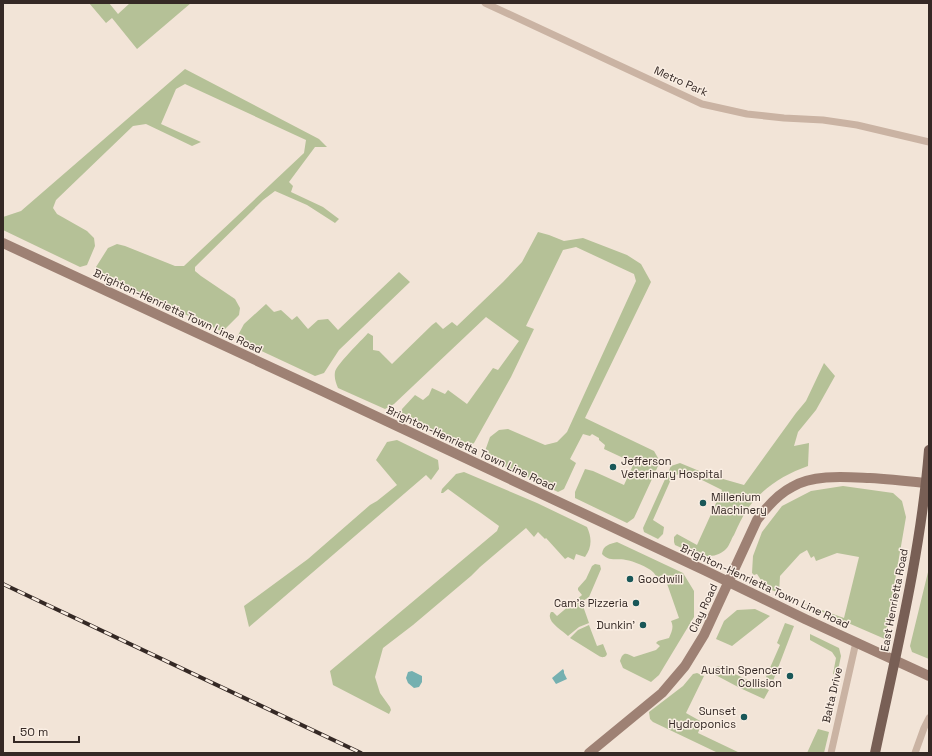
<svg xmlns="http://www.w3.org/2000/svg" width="932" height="756" font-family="'Space Grotesk',sans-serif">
<rect width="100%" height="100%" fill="#f2e4d7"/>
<!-- green -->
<path fill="#b5c197" d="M 89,3 L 109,3 L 118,14 L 130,3 L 191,3 L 137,49 L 112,18 L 106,23 Z
M 185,69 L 319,139 L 327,147 L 315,147 L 289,182 L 293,186 L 291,192 L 323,207 L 339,219 L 335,223 L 307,205 L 275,191 L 263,200 L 195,267 L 195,271 L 201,276 L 235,299 L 240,308 L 239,315 L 225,329 L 221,331 L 99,274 L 96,267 L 108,248 L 117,244 L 125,246 L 175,266 L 184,266 L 304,153 L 306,140 L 185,84 L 176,89 L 161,124 L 201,142 L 192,146 L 146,124 L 133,126 L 56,200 L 53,208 L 57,214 L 87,231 L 94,238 L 95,246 L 87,265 L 80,267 L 3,230 L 3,217 L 21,211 Z
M 538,232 L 549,235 L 564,241 L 583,238 L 627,255 L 641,264 L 651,282 L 585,418 L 654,451 L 658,458 L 658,466 L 634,518 L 627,523 L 575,498 L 575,492 L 585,469 L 593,471 L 624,485 L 634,463 L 604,449 L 605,445 L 599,440 L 599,438 L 592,434 L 590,436 L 583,434 L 570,459 L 576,463 L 564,489 L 558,492 L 490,459 L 485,451 L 490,437 L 499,430 L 508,429 L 545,445 L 557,442 L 567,432 L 636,281 L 634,274 L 576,247 L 563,250 L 526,326 L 534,329 L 511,377 L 474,443 L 467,448 L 404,419 L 401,414 L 402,409 L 415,395 L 423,400 L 429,395 L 432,388 L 445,394 L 448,390 L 467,404 L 493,368 L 498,370 L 519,341 L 486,317 L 394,404 L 385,409 L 338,388 C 336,383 334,378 335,372 C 337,364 361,341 368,333 L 373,336 L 373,350 L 379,351 L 392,364 L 432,325 L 436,322 L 443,329 L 452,322 L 457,326 L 503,282 L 522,262 Z
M 399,272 L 410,282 L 339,350 L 324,373 L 315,376 L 236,339 L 244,324 L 266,304 L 274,312 L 281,310 L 292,320 L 297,316 L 308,329 L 318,320 L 328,319 L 338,330 Z
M 824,363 L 835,376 L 816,410 L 798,432 L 794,446 L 809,443 L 808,466 C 786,474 767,485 752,503 C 744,512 739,524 734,535 C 731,539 730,545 726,549 C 722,553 716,556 710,556 L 710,559 L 704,558 L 675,545 L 674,542 L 674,537 L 677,534 L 697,545 L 722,490 L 702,480 L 681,473 L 672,477 L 653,520 L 664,527 L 663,534 L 658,539 L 644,532 L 643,528 L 671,466 L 680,463 L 709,475 L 744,485 L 796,413 L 806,401 Z
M 397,440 L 438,460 L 439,469 L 431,480 L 426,475 L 249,627 L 244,606 L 308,559 L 370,505 L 377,501 L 397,485 L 376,460 L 387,442 Z
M 464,472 L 537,503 L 587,527 C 592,538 592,547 585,557 L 576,554 L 574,560 L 568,557 L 565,559 L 546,538 L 545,539 L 538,532 L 534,537 L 526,528 L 480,567 L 471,576 L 413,625 L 383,648 L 375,677 L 380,693 L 390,707 L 391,710 L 389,714 L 333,685 L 330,671 L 497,531 L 499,526 L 448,489 L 443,493 L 441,493 L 442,489 L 456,474 Z
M 843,486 L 893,493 L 902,501 L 906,517 L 885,639 L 802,603 L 844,618 L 859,557 L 837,553 L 816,561 L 814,556 L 811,558 L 807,550 L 800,554 L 780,576 L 779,593 L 762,586 L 758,582 L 761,580 L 757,574 L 754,575 L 752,573 L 753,556 L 762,532 L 782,506 L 811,491 Z
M 617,542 L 683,573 L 694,591 L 694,617 L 659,675 L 651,682 L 623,668 L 620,661 C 623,651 626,653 634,657 L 656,650 L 660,646 L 656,643 L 658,641 L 669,638 C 672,631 674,627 671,621 L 679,618 L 664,575 L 657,578 C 656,576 655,574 653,572 C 648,567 633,561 626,560 C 617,558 609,562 602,554 C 603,545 610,544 617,542 Z
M 595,564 L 600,565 L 601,569 L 589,597 L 583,601 L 586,605 L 583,606 L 589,623 L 579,627 L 568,636 C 562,630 545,621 551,612 L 553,612 L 557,616 L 582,595 L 578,590 L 578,588 L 586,579 L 592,566 Z
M 929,568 L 929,659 L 912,652 L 910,646 Z
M 755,609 L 770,616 L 732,646 L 716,639 L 724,621 L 737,610 Z
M 785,623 L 794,626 L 773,681 L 766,677 L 780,645 L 777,643 Z
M 589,625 L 597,646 L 603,644 L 607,654 L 606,656 C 603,658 601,657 599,656 L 570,638 L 578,630 Z
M 810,634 L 839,648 L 841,656 L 837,675 L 833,674 L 836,658 L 832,652 L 810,640 Z
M 718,666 L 769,690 L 764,699 L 740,688 L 708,671 Z
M 697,673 L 704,676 L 686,713 L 702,722 L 698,733 L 740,753 L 718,753 L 653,722 L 650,719 L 649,712 L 683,686 L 693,674 Z
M 818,729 L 829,732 L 824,753 L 807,753 Z"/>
<!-- water -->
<path fill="#75b0b0" d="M 563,669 L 564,671 L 564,673 L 567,679 L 556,684 L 552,678 Z
M 412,671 L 422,676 L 422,682 L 419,687 L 414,688 L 408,683 L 406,678 L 408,672 Z"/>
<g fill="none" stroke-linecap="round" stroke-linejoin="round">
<!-- street -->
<path stroke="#cab3a3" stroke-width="7" d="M 485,3 L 702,104 L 747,114 L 784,118 L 823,120 L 857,125 L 929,142
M 831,753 L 856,642
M 915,753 L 924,728 L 929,718"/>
<!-- secondary -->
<path stroke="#9e8174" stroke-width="10" d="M 3,243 L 320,390 L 706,571 L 805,619 L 929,676
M 589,753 L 662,693 L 685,666 L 704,635 L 757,520 C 766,508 778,494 792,487 C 813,474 846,477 870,478 C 889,479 907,481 925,483"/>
<!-- primary -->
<path stroke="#785f55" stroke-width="10" d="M 875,753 C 896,653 921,552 929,450"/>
<defs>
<path id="rail" d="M 3,584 L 361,753"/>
</defs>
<!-- rail casing -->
<use href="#rail" stroke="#352925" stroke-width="4"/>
<!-- rail -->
<use href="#rail" stroke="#faeee3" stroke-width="2.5" stroke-dasharray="8" stroke-linecap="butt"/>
</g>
<!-- markers -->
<g fill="#195758" stroke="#faeee3" stroke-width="1.5">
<circle cx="613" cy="467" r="4"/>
<circle cx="703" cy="503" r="4"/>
<circle cx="630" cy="579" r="4"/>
<circle cx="636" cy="603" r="4"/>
<circle cx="643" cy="625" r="4"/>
<circle cx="790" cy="676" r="4"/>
<circle cx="744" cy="717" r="4"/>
</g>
<g text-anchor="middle" stroke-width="3" stroke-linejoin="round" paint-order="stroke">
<!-- street labels -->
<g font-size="11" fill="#352925" stroke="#faeee3">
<text transform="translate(681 81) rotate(24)" y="4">Metro Park</text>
<text transform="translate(178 311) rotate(25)" y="4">Brighton-Henrietta Town Line Road</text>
<text transform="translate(471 448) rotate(25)" y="4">Brighton-Henrietta Town Line Road</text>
<text transform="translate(765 586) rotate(25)" y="4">Brighton-Henrietta Town Line Road</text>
<text transform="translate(894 600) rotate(-79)" y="4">East Henrietta Road</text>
<text transform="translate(703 608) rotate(-65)" y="4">Clay Road</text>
<text transform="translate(832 695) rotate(-77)" y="4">Balta Drive</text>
</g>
<!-- poi labels -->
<g font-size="11" fill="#352925" stroke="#faeee3" text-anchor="end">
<text x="621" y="465" text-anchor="start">Jefferson<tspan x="621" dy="13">Veterinary Hospital</tspan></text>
<text x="711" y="501" text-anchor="start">Millenium<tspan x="711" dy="13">Machinery</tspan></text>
<text x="638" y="583" text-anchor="start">Goodwill</text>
<text x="628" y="607">Cam's Pizzeria</text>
<text x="635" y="629">Dunkin'</text>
<text x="782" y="674">Austin Spencer<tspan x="782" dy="13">Collision</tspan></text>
<text x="736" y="715">Sunset<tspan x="736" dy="13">Hydroponics</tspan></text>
</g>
</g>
<!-- border -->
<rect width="932" height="756" fill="none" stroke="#352925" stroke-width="8"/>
<!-- scale -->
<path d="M14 736v6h65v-6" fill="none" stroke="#352925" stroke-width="2"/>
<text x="20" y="736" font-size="12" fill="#352925" stroke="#faeee3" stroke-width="3" paint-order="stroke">50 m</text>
</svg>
